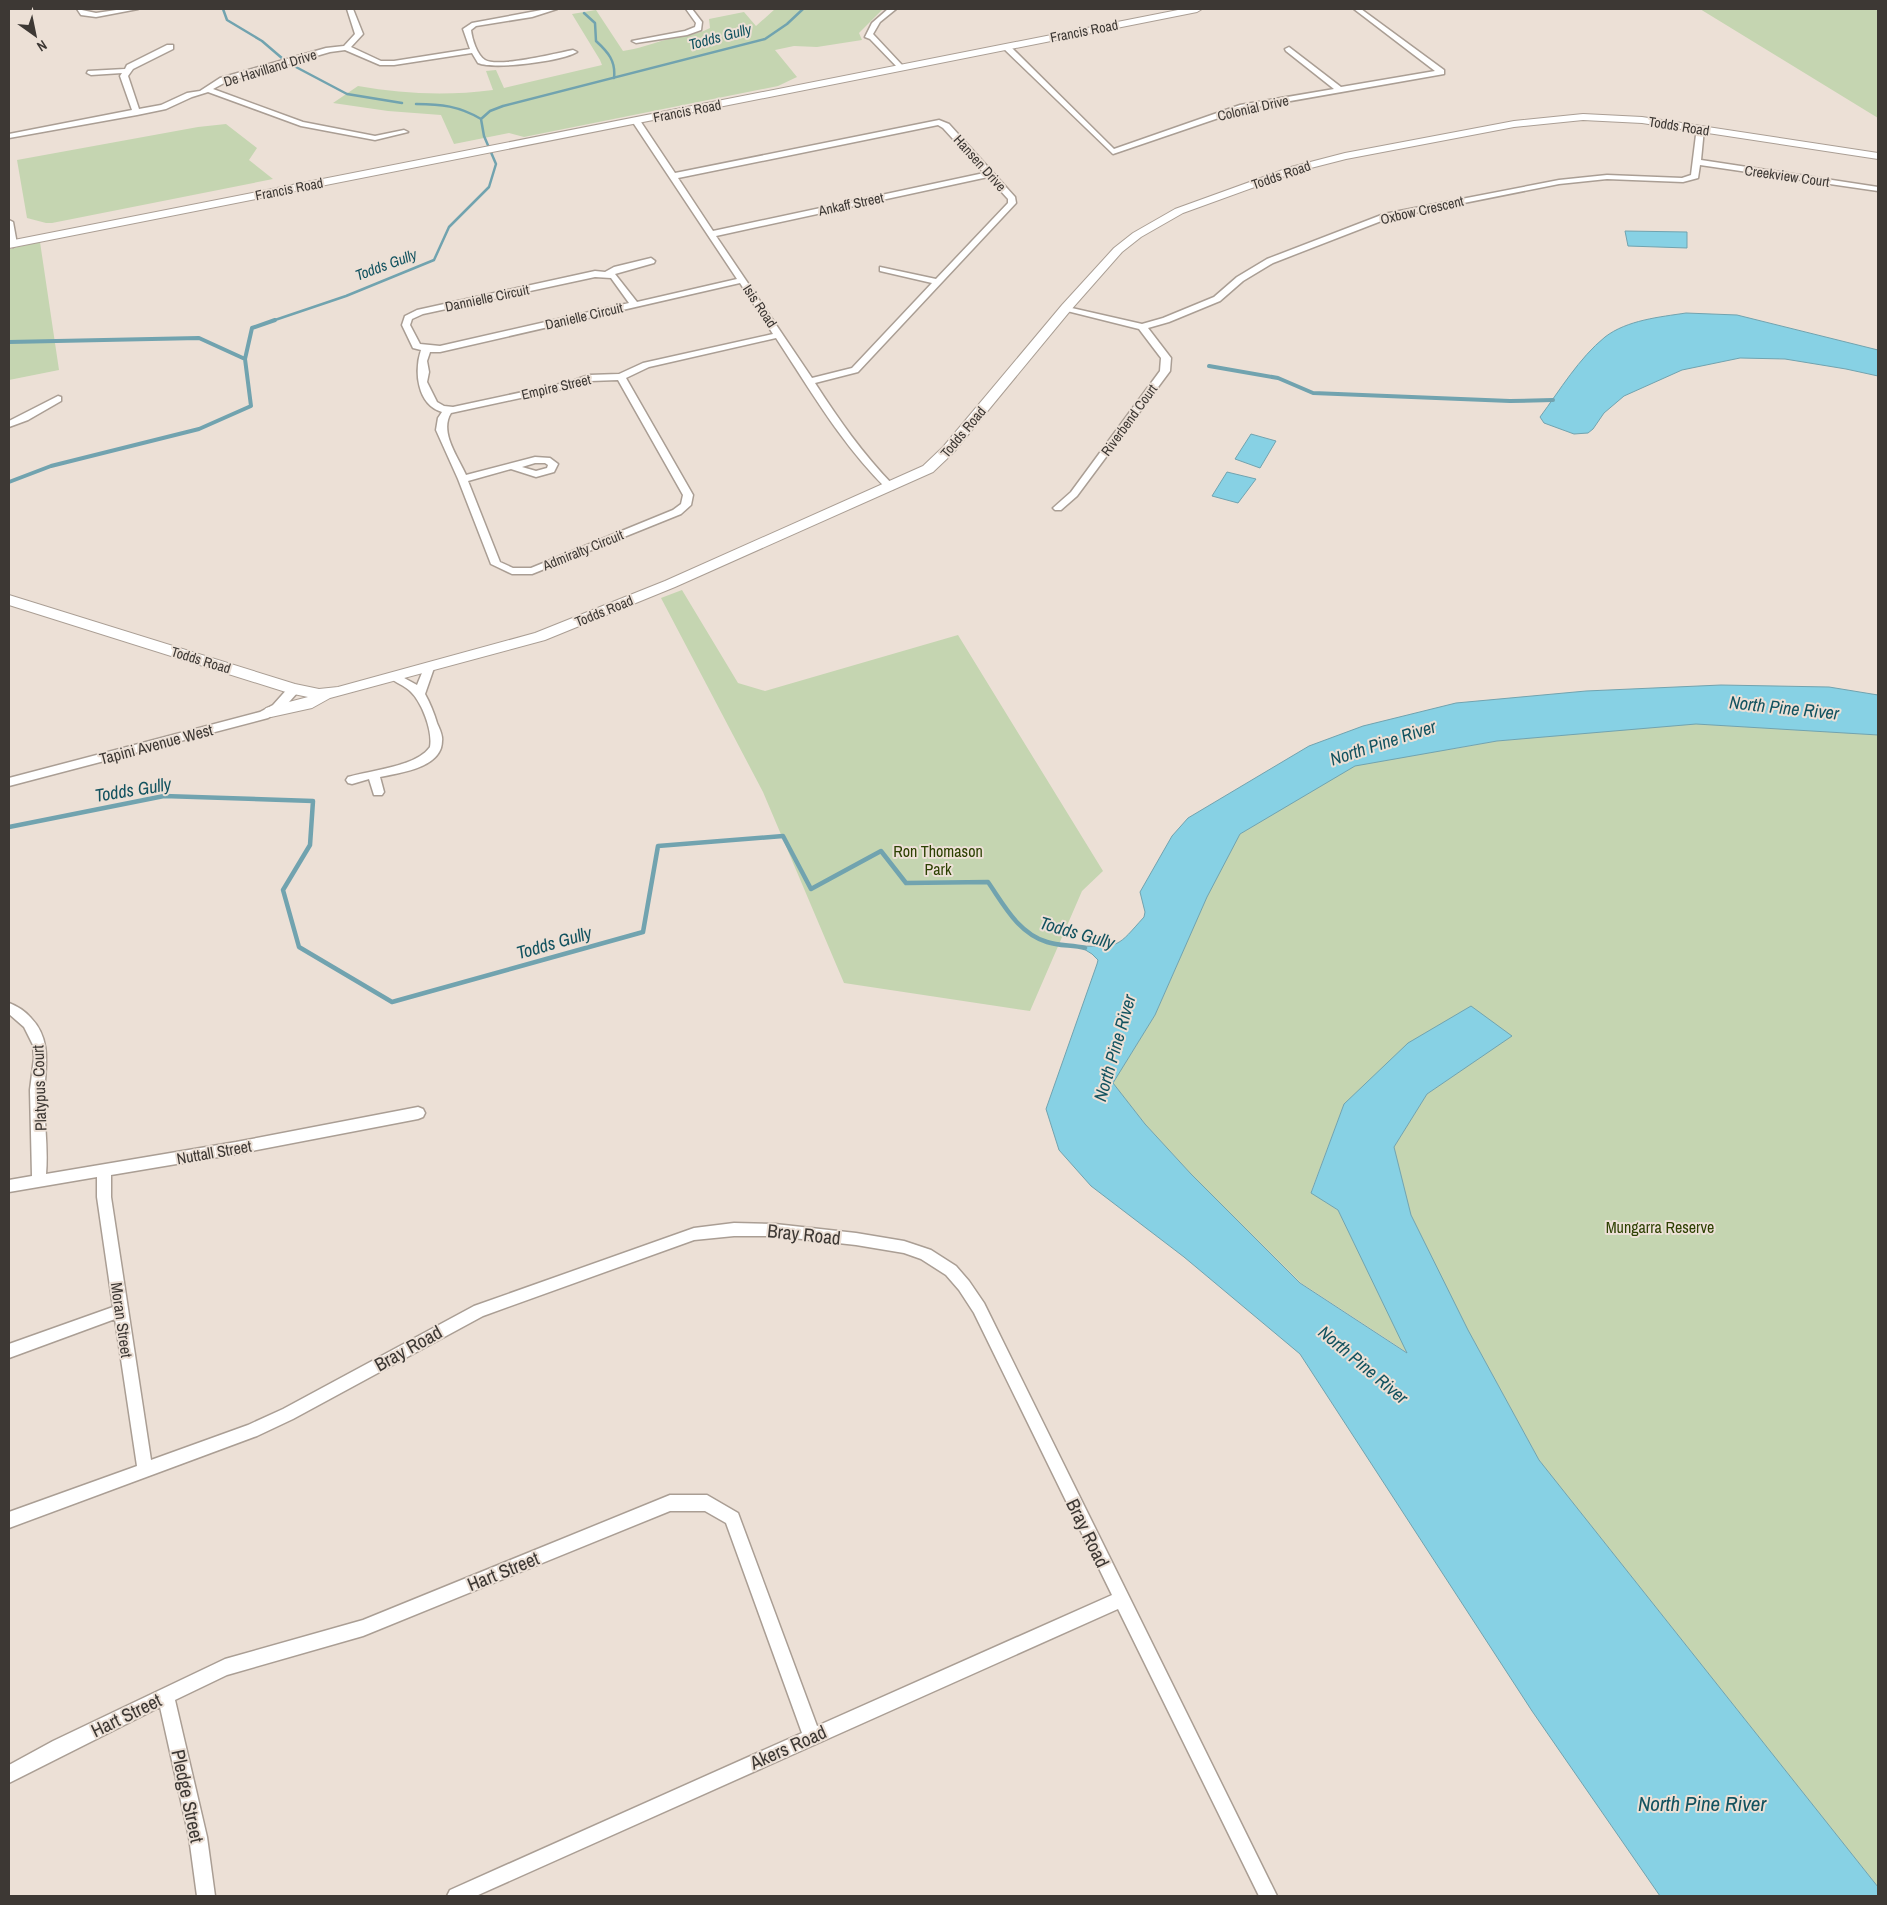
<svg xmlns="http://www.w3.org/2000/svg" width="1887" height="1905" font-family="'Archivo Narrow',sans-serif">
<rect width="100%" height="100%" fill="#ece0d6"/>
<!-- green -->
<path fill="#c5d5b1" d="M 775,9 L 883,9 L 859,33 L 862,40 L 817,47 L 794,46 L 775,50 L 797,77 L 778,86 L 524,137 L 509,133 L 454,144 L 441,115 L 388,111 L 333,103 L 358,86 C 403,94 447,96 493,90 L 486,71 L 496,70 L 504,88 L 602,65 L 600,60 L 572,14 L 596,10 L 623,51 C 638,49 650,44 665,40 C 680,35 696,36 710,28 L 709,19 L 744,12 L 756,26 Z
M 1700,9 L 1878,9 L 1878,118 Z
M 226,124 L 257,148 L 249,160 L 273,179 L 52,223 L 46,223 L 27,218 L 17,160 L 198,127 Z
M 40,242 L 59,370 L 9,380 L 9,249 Z
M 682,590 L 738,683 L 765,691 L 958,635 L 1103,871 L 1082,891 L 1030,1011 L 844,983 L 763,792 L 661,598 Z
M 1742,719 L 1837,732 L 1878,735 L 1878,1887 L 1539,1460 L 1474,1341 L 1446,1303 L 1440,1274 L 1411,1215 L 1394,1147 L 1427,1094 L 1511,1036 L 1344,1104 L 1311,1192 L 1338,1210 L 1408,1353 L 1301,1283 L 1191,1174 L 1145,1124 L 1113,1083 L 1155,1015 L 1178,963 L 1224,846 L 1238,837 L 1240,834 L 1363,758 L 1453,749 L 1497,741 Z"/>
<!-- water -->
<path fill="#87d1e4" stroke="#71a3af" d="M 1625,231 L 1687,232 L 1687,248 L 1628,246 Z
M 1686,313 L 1737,315 L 1878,350 L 1878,376 L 1846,369 L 1785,359 L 1740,358 L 1682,370 L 1624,396 L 1604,413 L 1593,429 L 1588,433 L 1574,434 L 1544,423 L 1540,417 C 1560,390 1579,358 1605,337 C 1627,320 1660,317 1686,313 Z
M 1251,434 L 1276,441 L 1260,468 L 1235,459 Z
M 1227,472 L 1256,479 L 1238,503 L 1212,496 Z
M 1721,685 L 1829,687 L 1878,695 L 1878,735 L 1696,724 L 1497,741 L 1355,766 L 1240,834 L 1207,897 L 1155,1015 L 1113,1083 L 1145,1124 L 1191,1174 L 1300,1283 L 1407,1353 L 1338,1210 L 1311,1193 L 1344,1104 L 1408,1043 L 1471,1006 L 1512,1036 L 1427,1094 L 1394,1147 L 1411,1215 L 1468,1330 L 1539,1460 L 1878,1887 L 1878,1896 L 1660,1896 L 1532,1711 L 1300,1354 L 1184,1257 L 1091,1186 L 1059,1150 L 1046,1109 L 1097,964 L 1098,960 L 1092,954 L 1079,946 C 1121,947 1117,947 1144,917 L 1145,912 L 1140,892 L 1172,836 L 1188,818 L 1309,746 L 1363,726 L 1456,703 L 1586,691 Z"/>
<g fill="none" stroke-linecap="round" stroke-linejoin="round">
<!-- stream-far2 -->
<path stroke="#71a3af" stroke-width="2.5" d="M 223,9 L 227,20 L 262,41 L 283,59
M 584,13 L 595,23 L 596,41 C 608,52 616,61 614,78
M 294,66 L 347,94 L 402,103
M 416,104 C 441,104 459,106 481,119
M 272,321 L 346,296 L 434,260 L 449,227 L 489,187 L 496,164 L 484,136 L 481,119 L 490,111 L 503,106 L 765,39 L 787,24 L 803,9"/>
<!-- stream-far1 -->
<path stroke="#71a3af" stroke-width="4" d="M 9,342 L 199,338 L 245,359
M 1209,366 L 1278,378 L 1313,393 L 1510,401 L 1553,400
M 9,482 L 51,466 L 199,429 L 251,406 L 245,359 L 252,328 L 275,320"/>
<!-- stream -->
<path stroke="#71a3af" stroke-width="4.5" d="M 9,827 L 164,796 L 313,801 L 310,845 L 283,890 L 299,947 L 392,1002 L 643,932 L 658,846 L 783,836 L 811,889 L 881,851 L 906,883 L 988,882 C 1004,905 1018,933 1047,942 C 1059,946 1072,945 1085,948"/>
<defs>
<path id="street" d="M 77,9 L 96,13 L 123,9 L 138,9 L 96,17 L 81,15 Z
M 347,9 L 353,9 L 363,34 L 351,47 L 381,61 L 394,61 L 470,49 L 463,29 L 472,23 L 547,9 L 557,9 L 532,17 L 476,26 L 471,30 C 472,39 477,55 485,60 C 498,68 557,53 573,50 L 577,52 C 562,61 495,70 478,63 L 472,53 L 394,65 L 380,65 L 345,50 L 330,52 L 226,82 L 213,89 L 303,122 L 375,136 L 404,130 L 408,132 L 375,140 L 301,126 L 208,92 L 192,97 L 166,109 L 137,115 L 9,138 L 9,134 L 132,110 L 120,76 L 122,73 L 91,75 L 87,73 L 88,71 L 125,69 L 127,65 L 167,45 L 173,45 L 173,49 L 133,69 L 128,76 L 139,109 L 161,105 L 187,93 L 200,91 L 220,78 L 326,48 L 344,46 L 355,34 Z
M 686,9 L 692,9 L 702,22 L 701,30 L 687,35 L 636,43 L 632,41 L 685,31 L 695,27 L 696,23 Z
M 888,9 L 896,9 L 880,22 L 873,34 L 902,65 L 903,67 L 899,69 L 870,39 L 865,37 L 872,23 Z
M 1354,9 L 1361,9 L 1444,70 L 1444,74 L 1245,109 L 1113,154 L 1002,47 L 1009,45 L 1114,149 L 1240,105 L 1334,89 L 1286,51 L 1285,49 L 1289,47 L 1341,87 L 1435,71 Z
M 633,119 L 639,119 L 675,173 L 939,120 L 949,124 L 1015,197 L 1016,203 L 858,372 L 815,383 C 839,420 862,453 893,485 L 893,489 L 887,489 C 842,445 811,391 776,338 L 649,367 L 626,378 L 693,495 L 691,505 L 681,514 L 532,574 L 512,574 L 491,564 L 458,479 L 436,430 L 438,418 L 442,412 C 417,405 414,371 421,350 L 413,348 L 402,325 L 405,316 L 417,310 L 595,271 L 605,272 L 614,267 L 651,258 L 655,261 L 654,263 L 615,274 L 637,302 L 737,279 L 632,121 ZM 938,125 L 943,128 L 984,173 L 713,231 L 678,178 ZM 988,177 L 1008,199 L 1008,203 L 936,279 L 880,267 L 880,271 L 932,283 L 852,368 L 812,378 L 716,236 ZM 595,277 L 611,278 L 629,303 L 440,346 L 420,344 L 410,325 L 412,319 L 423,314 ZM 740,283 L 773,334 L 643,363 L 619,374 L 589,375 L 569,382 L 453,407 L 444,406 L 437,402 L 427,382 L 429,372 L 427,361 L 430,352 L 440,352 ZM 618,380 L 683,495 L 681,504 L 673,510 L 531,568 L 513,568 L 500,562 L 468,481 L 511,469 L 536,477 L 554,472 L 558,464 L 550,458 L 535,457 L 466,475 C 458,457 439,432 451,413 L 571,387 L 590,381 ZM 535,463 L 545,463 L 548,465 L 547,468 L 536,471 L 522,467 Z
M 1697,127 L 1704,129 L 1701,160 L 1878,187 L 1878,191 L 1700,165 L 1698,178 L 1683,182 L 1607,179 L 1559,184 L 1389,218 L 1273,263 L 1243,281 L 1220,301 L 1169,322 L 1148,328 L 1171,358 L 1170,371 L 1077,496 L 1061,510 L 1055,510 L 1053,508 L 1071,492 L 1160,371 L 1161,358 L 1139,329 L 1063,310 L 1063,306 L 1142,324 L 1163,318 L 1214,297 L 1237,277 L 1267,259 L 1384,214 L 1559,180 L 1607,175 L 1682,178 L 1691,175 Z
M 9,220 L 13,222 L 17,244 L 13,247 L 9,244 Z
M 58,396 L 61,397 L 61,401 L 28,420 L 9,427 L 9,421 Z
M 429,664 L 434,668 L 425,694 C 430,703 434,713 437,723 C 439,728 443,735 442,741 C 442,768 399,773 380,777 L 384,792 L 382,795 L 374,795 L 369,779 L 352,784 L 348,783 L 346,780 L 348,777 C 371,770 416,767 430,747 C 433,731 422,702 410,691 C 404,685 395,683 390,677 L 395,673 L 417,685 L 424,668 Z
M 294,685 L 298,686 L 299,689 L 298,692 L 281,711 L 268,718 L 9,786 L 9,778 L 260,712 L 273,705 L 290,686 Z
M 9,1003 C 17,1006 25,1011 31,1018 C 55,1043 43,1074 44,1105 C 45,1128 48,1151 46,1174 L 236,1142 L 418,1107 L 423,1109 L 425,1113 L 423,1117 L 418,1119 L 236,1154 L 111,1175 L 111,1197 L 151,1460 L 248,1425 L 283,1409 L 474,1306 L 694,1228 L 734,1223 L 775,1224 L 856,1233 L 904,1241 L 931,1250 L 956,1266 L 969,1281 L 984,1303 L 1277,1896 L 1259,1896 L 1118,1609 L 476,1896 L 447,1896 L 450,1890 L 802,1733 L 726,1523 L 705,1511 L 670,1511 L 363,1636 L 227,1675 L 175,1700 L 207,1837 L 215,1896 L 197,1896 L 189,1837 L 160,1707 L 9,1783 L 9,1765 L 53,1741 L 225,1659 L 363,1620 L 670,1495 L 707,1495 L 738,1513 L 817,1726 L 1112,1595 L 974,1313 L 959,1290 L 946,1275 L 921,1259 L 904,1253 L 856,1245 L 775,1236 L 734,1236 L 694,1240 L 483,1316 L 293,1419 L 257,1436 L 9,1528 L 9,1512 L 137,1466 L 115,1319 L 9,1358 L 9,1344 L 113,1307 L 97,1197 L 97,1177 L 9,1192 L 9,1180 L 32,1176 L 30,1090 L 34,1058 L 33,1045 L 24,1027 L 9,1014 Z"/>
<path id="secondary" d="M 1183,9 L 1202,9 L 1197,12 L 9,248 L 9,241 Z
M 1583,114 L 1642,117 L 1878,153 L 1878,159 L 1642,123 L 1583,120 L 1514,127 L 1346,159 L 1299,171 L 1183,213 L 1141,237 L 1122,252 L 1070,311 L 953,453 L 933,472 L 675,587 L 545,640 L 330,698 L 312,708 L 271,717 L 266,716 L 263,712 L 266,708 L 308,697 L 289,693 L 9,605 L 9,595 L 295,684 L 319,689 L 338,687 L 535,633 L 665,581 L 923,466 L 943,447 L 1062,305 L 1114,248 L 1133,233 L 1175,209 L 1291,167 L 1345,153 L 1514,121 Z"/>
</defs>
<!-- street casing -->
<use href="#street" stroke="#aa9e94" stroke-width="3"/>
<!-- secondary casing -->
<use href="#secondary" stroke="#aa9e94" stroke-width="2"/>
<!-- street -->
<use href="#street" fill="#fff" fill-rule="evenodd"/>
<!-- secondary -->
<use href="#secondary" fill="#fff" fill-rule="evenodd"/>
</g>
<g text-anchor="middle" stroke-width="4" stroke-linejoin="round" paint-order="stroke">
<!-- far-street labels -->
<g font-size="14" fill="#3d3834" stroke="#ece0d6">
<text transform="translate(1084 31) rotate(-11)" y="5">Francis Road</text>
<text transform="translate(270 68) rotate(-17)" y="5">De Havilland Drive</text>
<text transform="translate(1253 108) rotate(-13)" y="5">Colonial Drive</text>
<text transform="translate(687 111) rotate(-11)" y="5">Francis Road</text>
<text transform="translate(1679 126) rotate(9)" y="5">Todds Road</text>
<text transform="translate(980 163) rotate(48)" y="5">Hansen Drive</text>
<text transform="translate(1281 175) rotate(-19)" y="5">Todds Road</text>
<text transform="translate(1787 176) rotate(8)" y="5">Creekview Court</text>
<text transform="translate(289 189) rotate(-11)" y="5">Francis Road</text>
<text transform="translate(851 204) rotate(-12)" y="5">Ankaff Street</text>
<text transform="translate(1422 210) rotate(-13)" y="5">Oxbow Crescent</text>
<text transform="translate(487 298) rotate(-12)" y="5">Dannielle Circuit</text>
<text transform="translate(760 306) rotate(56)" y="5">Isis Road</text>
<text transform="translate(584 316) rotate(-13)" y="5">Danielle Circuit</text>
<text transform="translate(556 387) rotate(-13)" y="5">Empire Street</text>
<text transform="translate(1129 420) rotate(-54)" y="5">Riverbend Court</text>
<text transform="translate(963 432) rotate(-50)" y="5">Todds Road</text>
<text transform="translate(583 550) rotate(-22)" y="5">Admiralty Circuit</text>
<text transform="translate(604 611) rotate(-22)" y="5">Todds Road</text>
<text transform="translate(201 660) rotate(17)" y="5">Todds Road</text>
</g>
<!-- far-water labels -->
<g font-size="15" font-style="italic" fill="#12525f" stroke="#ece0d6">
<text transform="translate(720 37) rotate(-15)" y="5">Todds Gully</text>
<text transform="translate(386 265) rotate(-20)" y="5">Todds Gully</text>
</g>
<!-- street labels -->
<g font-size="16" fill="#3d3834" stroke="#ece0d6">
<text transform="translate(156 744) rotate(-15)" y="6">Tapini Avenue West</text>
<text transform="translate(39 1088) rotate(-92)" y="6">Platypus Court</text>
<text transform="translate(214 1152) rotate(-10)" y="6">Nuttall Street</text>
<text transform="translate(122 1320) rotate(82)" y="6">Moran Street</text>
</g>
<!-- park labels -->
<g font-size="16" fill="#2d4002" stroke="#ece0d6">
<text x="938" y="857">Ron Thomason<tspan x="938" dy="18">Park</tspan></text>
<text x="1660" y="1233">Mungarra Reserve</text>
</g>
<!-- water labels -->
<g font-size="18" font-style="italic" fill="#12525f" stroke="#ece0d6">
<text transform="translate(1784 708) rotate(6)" y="6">North Pine River</text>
<text transform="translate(1383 743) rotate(-18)" y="6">North Pine River</text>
<text transform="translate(133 790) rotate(-9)" y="6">Todds Gully</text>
<text transform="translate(1077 933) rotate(16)" y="6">Todds Gully</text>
<text transform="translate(554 943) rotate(-16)" y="6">Todds Gully</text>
<text transform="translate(1115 1048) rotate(-74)" y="6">North Pine River</text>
<text transform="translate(1363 1365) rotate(40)" y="6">North Pine River</text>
</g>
<!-- near-street labels -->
<g font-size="19" fill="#3d3834" stroke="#ece0d6">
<text transform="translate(804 1234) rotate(6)" y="7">Bray Road</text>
<text transform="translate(408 1348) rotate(-29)" y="7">Bray Road</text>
<text transform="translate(1088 1533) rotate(64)" y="7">Bray Road</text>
<text transform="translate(503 1571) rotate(-22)" y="7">Hart Street</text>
<text transform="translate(126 1715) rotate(-26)" y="7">Hart Street</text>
<text transform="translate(788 1747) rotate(-24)" y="7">Akers Road</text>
<text transform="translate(188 1796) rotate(78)" y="7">Pledge Street</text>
</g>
<!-- near-water labels -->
<g font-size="21" font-style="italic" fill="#12525f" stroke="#ece0d6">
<text x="1702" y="1811">North Pine River</text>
</g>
</g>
<!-- border -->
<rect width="1887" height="1905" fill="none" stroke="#3d3834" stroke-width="20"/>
<!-- north arrow -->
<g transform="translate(35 35) rotate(147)" stroke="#ece0d6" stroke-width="4" paint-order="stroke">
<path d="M0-4L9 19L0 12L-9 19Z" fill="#3d3834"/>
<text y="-8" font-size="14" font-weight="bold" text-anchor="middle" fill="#3d3834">N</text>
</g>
</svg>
